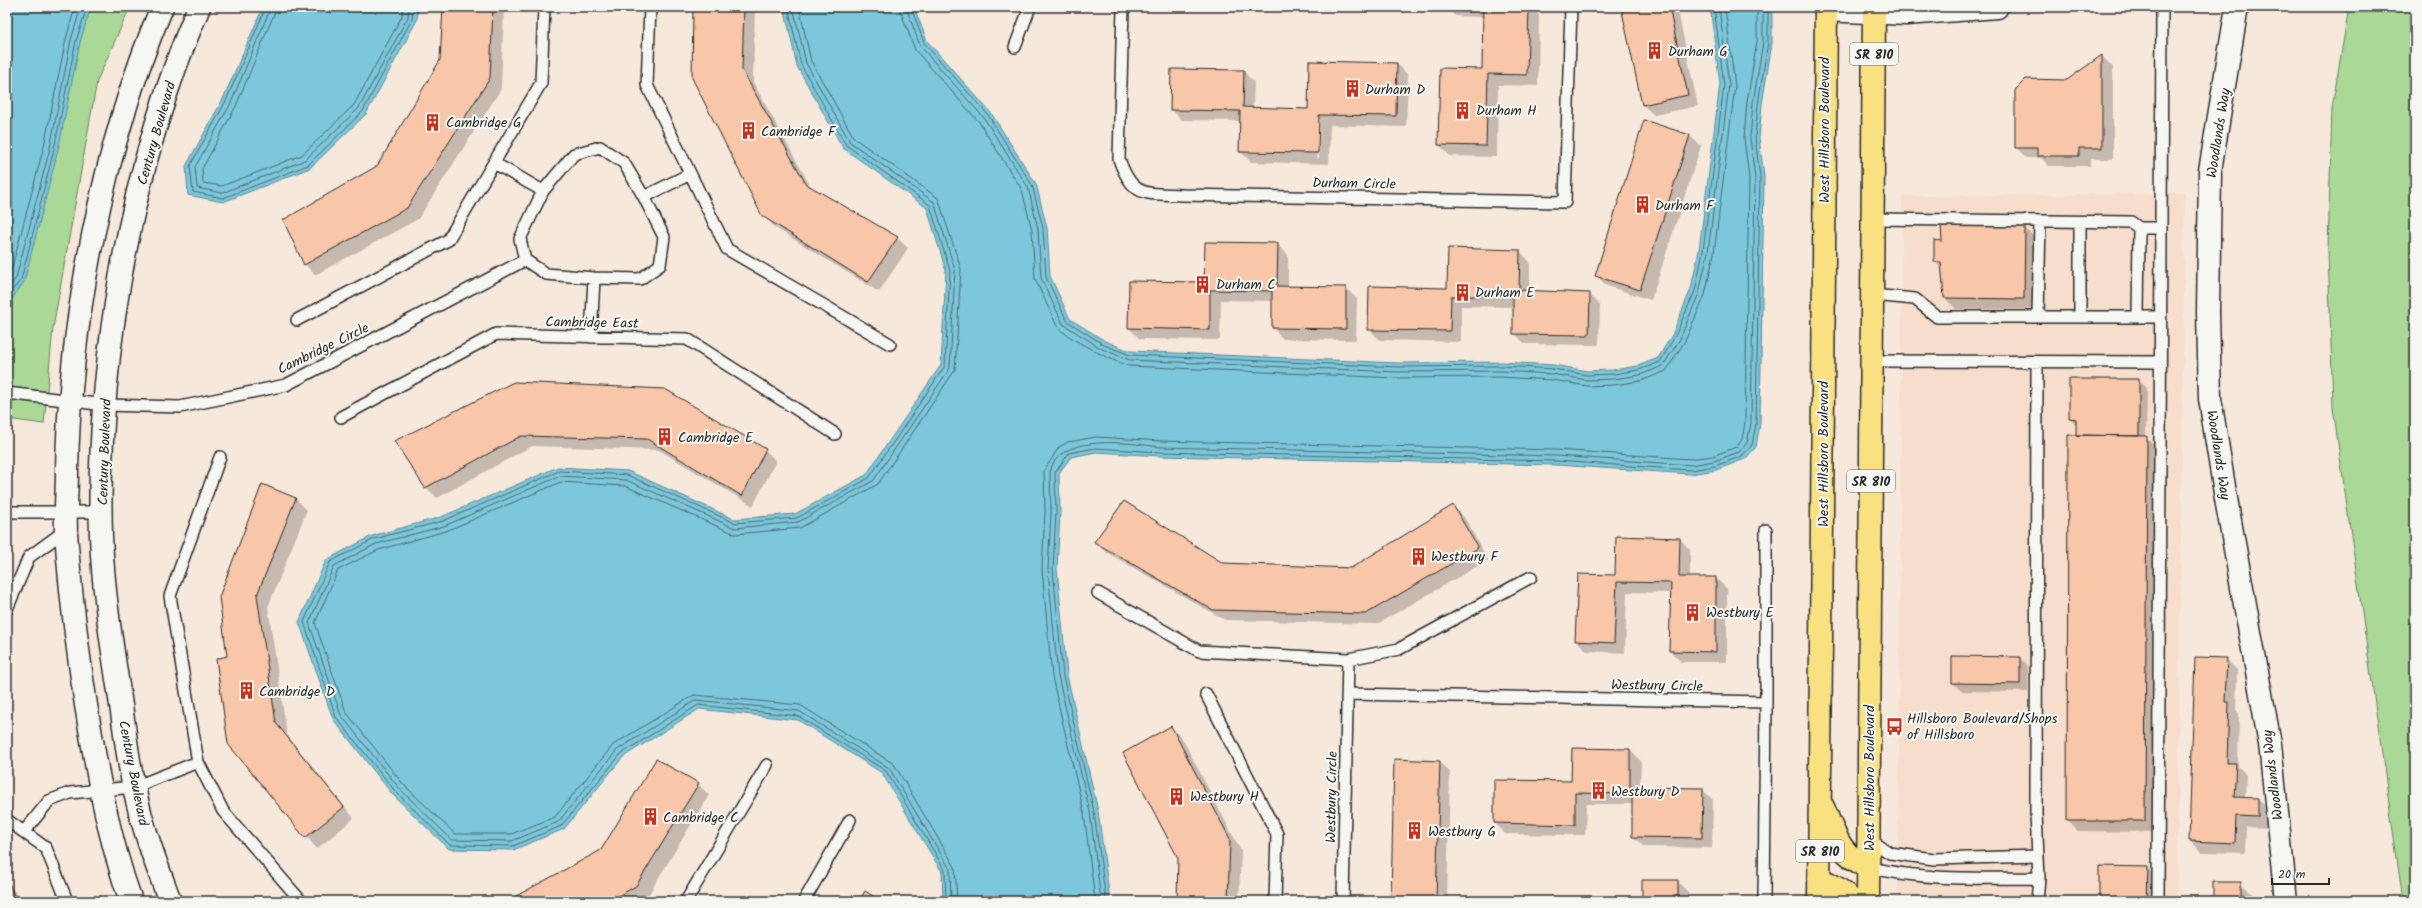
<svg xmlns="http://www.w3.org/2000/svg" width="2422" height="908" font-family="Kalam,sans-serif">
<rect width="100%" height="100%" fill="#f7e8dc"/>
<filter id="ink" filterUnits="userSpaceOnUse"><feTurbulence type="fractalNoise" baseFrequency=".025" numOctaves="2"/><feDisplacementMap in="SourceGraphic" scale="8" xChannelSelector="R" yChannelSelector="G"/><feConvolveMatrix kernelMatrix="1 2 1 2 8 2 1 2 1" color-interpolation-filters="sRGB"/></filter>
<g filter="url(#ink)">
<!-- built -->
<path fill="#f7decc" d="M 2185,193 L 2177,901 L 1898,901 L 1902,196 Z"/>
<!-- green -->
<path fill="#aad897" stroke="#6a8261" d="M 7,7 L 130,7 L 97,81 L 53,328 L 44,424 L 7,419 Z
M 2349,7 L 2415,7 L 2415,901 L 2403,901 L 2333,408 L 2328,250 L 2332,108 Z"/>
<!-- water -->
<path fill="#7cc7db" stroke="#5c8995" d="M 7,7 L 91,7 L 80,42 L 58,150 L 24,282 L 12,299 L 7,300 Z
M 263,7 L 418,7 L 417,20 L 366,114 L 310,168 L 223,202 L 188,195 L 186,166 L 223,99 Z
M 784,7 L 914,7 L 927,41 L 991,113 L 1036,184 L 1047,228 L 1050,276 L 1070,319 L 1105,341 L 1130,351 L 1398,363 L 1501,362 L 1554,365 L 1587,371 L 1613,370 L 1638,366 L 1658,358 L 1672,335 L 1691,289 L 1699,250 L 1720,84 L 1710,7 L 1772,7 L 1772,43 L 1762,104 L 1759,138 L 1764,177 L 1760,423 L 1756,447 L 1745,459 L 1716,470 L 1691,474 L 1556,465 L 1160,456 L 1096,452 L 1071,457 L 1059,473 L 1060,512 L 1057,569 L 1067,675 L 1098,811 L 1110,901 L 943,901 L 942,872 L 882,773 L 798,720 L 699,709 L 623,757 L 564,829 L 513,850 L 449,849 L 392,794 L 333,719 L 299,622 L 326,560 L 372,536 L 441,517 L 558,467 L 628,471 L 734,519 L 795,514 L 866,475 L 941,365 L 946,271 L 927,208 L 843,148 L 797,66 Z"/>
<!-- shadow -->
<path fill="#0003" fill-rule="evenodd" d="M 444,7 L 504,7 L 501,89 L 418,219 L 315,275 L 305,264 L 378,167 L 441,60 Z
M 694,7 L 755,7 L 753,82 L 812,189 L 897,238 L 908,248 L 879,292 L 774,227 L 763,215 Z
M 986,7 L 995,7 L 993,10 Z
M 1369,7 L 1405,7 L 1405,8 Z
M 1446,7 L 1531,7 L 1539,15 L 1538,86 L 1498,85 L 1497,157 L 1450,156 L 1439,145 L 1441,69 L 1483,70 L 1484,17 L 1455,16 Z
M 1622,7 L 1677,7 L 1698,106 L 1654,115 L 1643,105 Z
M 2102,56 L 2113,67 L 2113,159 L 2090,159 L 2090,166 L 2049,166 L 2041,158 L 2026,158 L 2016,147 L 2067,81 Z
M 1397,64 L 1408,75 L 1406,127 L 1330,125 L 1329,164 L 1251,162 L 1240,151 L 1241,121 L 1182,120 L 1171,109 L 1243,71 L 1254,82 L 1253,109 L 1309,110 ZM 1318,119 L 1320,119 L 1319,158 L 1317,158 Z
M 1690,136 L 1701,146 L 1651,300 L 1607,286 L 1596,275 Z
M 2024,227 L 2035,238 L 2034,309 L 1956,309 L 1945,298 L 1942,269 L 1935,262 Z
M 1277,244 L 1288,255 L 1288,287 L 1346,288 L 1357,299 L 1356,340 L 1283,339 L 1273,328 L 1273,301 L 1221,300 L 1220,340 L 1140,339 L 1129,328 L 1205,283 Z
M 1520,251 L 1530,262 L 1530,292 L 1589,294 L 1600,305 L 1599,345 L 1525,344 L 1514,333 L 1514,307 L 1461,306 L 1461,342 L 1380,340 L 1369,329 Z
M 2139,380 L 2147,388 L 2146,437 L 2157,448 L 2156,832 L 2078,831 L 2068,821 L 2077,436 L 2077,425 L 2070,418 Z
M 514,383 L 765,450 L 776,461 L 753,506 L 659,450 L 532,446 L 437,498 L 426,487 Z
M 263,485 L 296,499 L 307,510 L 268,607 L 287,735 L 354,818 L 317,849 L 229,744 L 228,657 Z
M 1453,506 L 1464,517 L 1488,560 L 1377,624 L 1225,620 L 1106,552 L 1095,542 L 1223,564 L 1351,569 Z
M 1680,539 L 1690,550 L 1690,578 L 1716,578 L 1727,589 L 1727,662 L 1681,662 L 1670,651 L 1671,593 L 1627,592 L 1625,653 L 1587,651 L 1576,640 L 1616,576 Z
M 2020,658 L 2028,666 L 2028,692 L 1961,691 L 1953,683 Z
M 2226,659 L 2237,670 L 2236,710 L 2239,714 L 2238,766 L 2246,775 L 2245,798 L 2258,799 L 2269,810 L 2268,828 L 2246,827 L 2245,853 L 2201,852 L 2190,841 Z
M 1171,727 L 1182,738 L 1241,851 L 1239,901 L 1178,901 L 1179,857 Z
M 1630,750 L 1641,761 L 1640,788 L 1702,789 L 1713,800 L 1712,848 L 1644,847 L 1633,836 L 1633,804 L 1586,804 L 1585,835 L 1505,834 L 1495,823 L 1495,781 L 1572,782 Z
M 1439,762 L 1450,772 L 1447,901 L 1392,901 Z
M 698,784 L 709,795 L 647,897 L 639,901 L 509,901 L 602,851 Z
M 2147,868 L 2158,879 L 2158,901 L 2100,901 Z
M 1677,881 L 1688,892 L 1688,901 L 1643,901 Z
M 2240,883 L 2251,894 L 2251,901 L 2208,901 Z
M 7,884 L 20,897 L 22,901 L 7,901 Z"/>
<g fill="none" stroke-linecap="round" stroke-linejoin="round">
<!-- shore -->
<path stroke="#4b6971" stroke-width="1" d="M 266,7 L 226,101 L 190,166 L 193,192 L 223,198 L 308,165 L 363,111 L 412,19 L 414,7
M 271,7 L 231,103 L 195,167 L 197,188 L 222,193 L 305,160 L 359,108 L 408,17 L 409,7
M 277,7 L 236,106 L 202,169 L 203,183 L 222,186 L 302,155 L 354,105 L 402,16 L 403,7
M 788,7 L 801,65 L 846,145 L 930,205 L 950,271 L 945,366 L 869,478 L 797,518 L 735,523 L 627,475 L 559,471 L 443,521 L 374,539 L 330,562 L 304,622 L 336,717 L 395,791 L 450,845 L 513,846 L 561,826 L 621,754 L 698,705 L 798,716 L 886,771 L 945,870 L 946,901
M 793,7 L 806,63 L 850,142 L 934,202 L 955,270 L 950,368 L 873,481 L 798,522 L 735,528 L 626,480 L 560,476 L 444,526 L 376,544 L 334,566 L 309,623 L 341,715 L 399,788 L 452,840 L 512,841 L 558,822 L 617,750 L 696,700 L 799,711 L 889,768 L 950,869 L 951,901
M 799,7 L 811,61 L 854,138 L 938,198 L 961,269 L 955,370 L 878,484 L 800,528 L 735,534 L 625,486 L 561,482 L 446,531 L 378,550 L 338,570 L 315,623 L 346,712 L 403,784 L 455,834 L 511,834 L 555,817 L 613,745 L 694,695 L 800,705 L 894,764 L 955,867 L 957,901
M 899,7 L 915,50 L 979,122 L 1022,190 L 1032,230 L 1035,279 L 1057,326 C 1064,337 1116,363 1129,366 L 1397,378 L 1500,377 L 1552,380 L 1587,386 L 1614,385 L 1641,381 L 1666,371 L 1685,341 L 1705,295 L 1714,253 L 1735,86 L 1725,7
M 906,7 L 920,46 L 984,118 L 1028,187 L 1038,229 L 1041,278 L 1063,324 L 1102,349 L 1130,360 L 1398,372 L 1501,371 L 1552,374 L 1587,380 L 1614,379 L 1640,375 L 1663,366 L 1680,339 L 1699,293 L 1708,252 L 1729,85 L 1719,7
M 911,7 L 924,43 L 988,115 L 1032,185 L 1043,228 L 1046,277 L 1067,321 L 1104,345 L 1130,355 L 1398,367 L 1501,366 L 1553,369 L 1587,375 L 1614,374 L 1639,370 L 1660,362 L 1675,336 L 1695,291 L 1703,251 L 1724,85 L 1714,7
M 7,280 L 10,275 L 44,146 L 66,39 L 75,7
M 7,290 L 16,278 L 50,148 L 71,40 L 81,7
M 7,296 L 21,280 L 54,149 L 76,41 L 87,7
M 1095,901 L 1084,813 L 1052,677 L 1042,569 L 1045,512 L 1044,471 L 1059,447 L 1068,442 L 1096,437 L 1161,441 L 1556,450 L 1690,459 L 1713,456 L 1736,447 L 1742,440 L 1745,422 L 1749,178 L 1744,138 L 1747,102 L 1757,41 L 1757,7
M 1101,901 L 1090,812 L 1058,676 L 1048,569 L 1051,512 L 1050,473 C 1057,432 1131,443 1160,447 L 1556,456 L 1691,465 L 1714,461 L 1739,452 L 1747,443 L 1751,423 L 1755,178 L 1750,138 L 1753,103 L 1763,42 L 1763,7
M 1106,901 L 1094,812 L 1063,676 L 1053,569 L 1056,512 L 1055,473 L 1069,453 L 1095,448 L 1160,452 L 1556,461 L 1691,470 L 1715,466 L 1742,456 L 1752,445 L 1756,423 L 1760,177 L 1755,138 L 1758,104 L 1768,42 L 1768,7"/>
</g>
<!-- building -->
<path fill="#f8c6a8" stroke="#2b2b2b" d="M 443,7 L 493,7 L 490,78 L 407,208 L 304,265 L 283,220 L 377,166 L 440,60 Z
M 693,7 L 744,7 L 742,70 L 806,184 L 898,237 L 868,282 L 762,216 L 692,78 Z
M 1483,7 L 1529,7 L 1527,75 L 1488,74 L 1486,146 L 1438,145 L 1440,68 L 1482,69 Z
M 1621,7 L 1669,7 L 1688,95 L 1642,105 Z
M 2102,55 L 2102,148 L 2079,148 L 2079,156 L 2037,156 L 2037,148 L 2015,148 L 2015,90 L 2026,79 L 2067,80 Z
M 1309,61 L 1397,63 L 1396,116 L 1319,115 L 1318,153 L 1239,152 L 1240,111 L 1170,110 L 1171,69 L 1244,70 L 1243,107 L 1308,109 Z
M 1644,120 L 1690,135 L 1640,290 L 1595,276 Z
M 1941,225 L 2025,226 L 2024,299 L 1944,298 L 1941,262 L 1934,262 L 1934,240 L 1942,241 Z
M 1205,242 L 1278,243 L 1277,286 L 1346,287 L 1346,329 L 1272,328 L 1272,291 L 1210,290 L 1210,330 L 1128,328 L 1129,281 L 1204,282 Z
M 1448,248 L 1520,250 L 1519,290 L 1590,293 L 1589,335 L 1513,334 L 1513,296 L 1451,296 L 1450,331 L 1368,330 L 1369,286 L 1447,288 Z
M 2069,379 L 2139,379 L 2139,436 L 2076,435 L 2076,419 L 2069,418 Z
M 514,382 L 665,389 L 766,449 L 742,496 L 647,439 L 521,436 L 425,488 L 394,441 Z
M 2068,435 L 2147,436 L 2145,821 L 2067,821 Z
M 262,484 L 296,498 L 257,595 L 276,723 L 344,807 L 305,838 L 228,744 L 216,659 L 227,656 L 219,597 Z
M 1124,501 L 1223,563 L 1351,568 L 1453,505 L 1478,548 L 1366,614 L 1213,610 L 1094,542 Z
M 1616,536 L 1680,538 L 1679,577 L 1716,577 L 1716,652 L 1669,651 L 1671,583 L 1617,582 L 1614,643 L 1575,641 L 1578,574 L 1615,575 Z
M 1952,656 L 2020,657 L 2020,684 L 1952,683 Z
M 2195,657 L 2227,658 L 2225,702 L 2229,702 L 2227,763 L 2236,763 L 2234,797 L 2258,798 L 2258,817 L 2236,816 L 2235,843 L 2189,841 Z
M 1171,726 L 1230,839 L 1228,901 L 1177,901 L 1178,858 L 1123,753 Z
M 1572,748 L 1630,749 L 1630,787 L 1703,788 L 1702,838 L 1632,837 L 1632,794 L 1575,793 L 1575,825 L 1494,823 L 1494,780 L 1571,781 Z
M 656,759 L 699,783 L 636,886 L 609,901 L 507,901 L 601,850 Z
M 1394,759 L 1440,761 L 1436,901 L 1391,901 Z
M 2099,866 L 2148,867 L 2147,901 L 2099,901 Z
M 1642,880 L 1678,880 L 1678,901 L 1642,901 Z
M 7,882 L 10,885 L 16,901 L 7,901 Z
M 2213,882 L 2241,882 L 2241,901 L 2207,901 L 2207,897 L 2213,897 Z
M 865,891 L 881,901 L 859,901 Z"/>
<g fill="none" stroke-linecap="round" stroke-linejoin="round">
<defs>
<path id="service" d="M 650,7 L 647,85 L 727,249 L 890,344
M 1123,7 L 1119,159 C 1133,199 1146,193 1183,195 L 1565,202 L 1571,7
M 1015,47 L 1030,7
M 600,147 L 624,163 L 644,197 L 664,237 L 660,265 L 640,279 L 594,278 L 546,274 L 525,260 L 520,239 L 543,191 L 574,154 Z
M 494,163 L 543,191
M 644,197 L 690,174
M 1873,219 L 2131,222 L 2139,228
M 1872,295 L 1915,299 L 1937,317 L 2160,317
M 2038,317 L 2040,221
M 2080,317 L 2080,222
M 2138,317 L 2139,228 L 2161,228
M 297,320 L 448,240 L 541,83 L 544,7
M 591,337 L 594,278
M 1872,361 L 2160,362
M 7,393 L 105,405 L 180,407 L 286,385 L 525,260
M 341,417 L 496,334 L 687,339 L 835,434
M 220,457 L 170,596 L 198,762 L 223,811 L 301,901
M 7,512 L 101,512
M 1098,593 L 1199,651 L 1348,659 L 1399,649 L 1531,577
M 7,609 L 29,557 L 66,530
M 1206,694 L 1277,834 L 1275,901
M 1348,694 L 1766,702 L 1764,901
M 1766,702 L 1766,530
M 7,820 L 46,848 L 67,901
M 24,832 L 49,801 L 70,793 L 134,787 L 198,762
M 1868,839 L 1890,853 L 1934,859 L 2038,856
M 1868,867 C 1924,881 1982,878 2039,878
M 686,901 L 767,765
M 804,901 L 850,820
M 1343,901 L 1348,659
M 2037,901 L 2039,878 L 2036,814 L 2037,362
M 2158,901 L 2162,7"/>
<path id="minor" d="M 2237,7 L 2210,171 L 2208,312 L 2210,399 L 2225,493 L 2270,744 L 2286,901
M 1826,10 L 1906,14 L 1997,7
M 131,901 C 108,837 97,772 86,705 C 77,647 70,590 66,532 C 65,512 67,492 67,472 C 69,321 103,146 162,7
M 170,901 C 156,864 142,826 134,787 C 127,756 124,723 119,692 C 111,640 103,589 101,536 C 96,362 130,167 199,7"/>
<path id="primary" d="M 1823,807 C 1835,834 1839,855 1868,867
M 1819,879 C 1832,884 1843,890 1852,901
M 1819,901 L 1826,7
M 1868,901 L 1874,7"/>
</defs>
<!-- service casing -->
<use href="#service" stroke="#2b2b2b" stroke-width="14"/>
<!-- minor casing -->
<use href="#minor" stroke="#2b2b2b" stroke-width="25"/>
<!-- primary casing -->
<use href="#primary" stroke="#2b2b2b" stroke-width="25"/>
<!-- service -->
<use href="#service" stroke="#f6f6f2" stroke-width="11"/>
<!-- minor -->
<use href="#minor" stroke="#f6f6f2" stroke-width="22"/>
<!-- primary -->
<use href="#primary" stroke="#f9e181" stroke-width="22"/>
</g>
</g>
<!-- icons -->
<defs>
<symbol id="building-bare" viewBox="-9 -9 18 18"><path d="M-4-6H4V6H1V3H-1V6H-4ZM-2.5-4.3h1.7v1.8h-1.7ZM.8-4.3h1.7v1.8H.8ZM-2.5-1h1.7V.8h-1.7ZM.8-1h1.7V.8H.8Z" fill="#c8321e" stroke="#f6f6f2" stroke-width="2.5" paint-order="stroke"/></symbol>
<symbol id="bus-bare" viewBox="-9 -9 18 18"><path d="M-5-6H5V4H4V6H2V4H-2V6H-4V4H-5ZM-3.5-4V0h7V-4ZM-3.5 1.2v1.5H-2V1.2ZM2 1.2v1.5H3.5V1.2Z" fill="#c8321e" stroke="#f6f6f2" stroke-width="2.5" paint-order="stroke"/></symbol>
</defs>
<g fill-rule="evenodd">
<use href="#building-bare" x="1642" y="38" width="25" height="25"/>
<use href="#building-bare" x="1340" y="76" width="25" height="25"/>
<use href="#building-bare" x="1450" y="98" width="25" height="25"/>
<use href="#building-bare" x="420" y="110" width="25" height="25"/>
<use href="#building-bare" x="736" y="118" width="25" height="25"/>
<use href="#building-bare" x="1630" y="192" width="25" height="25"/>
<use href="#building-bare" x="1190" y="272" width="25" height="25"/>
<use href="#building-bare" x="1450" y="280" width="25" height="25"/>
<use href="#building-bare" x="652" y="424" width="25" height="25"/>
<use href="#building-bare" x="1406" y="544" width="25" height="25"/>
<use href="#building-bare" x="1680" y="600" width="25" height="25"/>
<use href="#building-bare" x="234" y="678" width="25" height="25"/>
<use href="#bus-bare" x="1882" y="714" width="25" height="25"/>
<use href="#building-bare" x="1586" y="778" width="25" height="25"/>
<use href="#building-bare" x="1164" y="784" width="25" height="25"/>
<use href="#building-bare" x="638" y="804" width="25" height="25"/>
<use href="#building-bare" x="1402" y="818" width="25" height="25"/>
</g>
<g text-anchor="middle" stroke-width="4" stroke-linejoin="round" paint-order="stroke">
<!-- shield labels -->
<g fill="#f6f6f2" stroke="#686867" stroke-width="1">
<rect x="1850" y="43" width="48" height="22" rx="3"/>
<rect x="1847" y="470" width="48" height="22" rx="3"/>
<rect x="1796" y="840" width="48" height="22" rx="3"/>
</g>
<g font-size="13" font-weight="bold" fill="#2b2b2b">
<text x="1874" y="59">SR 810</text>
<text x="1871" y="486">SR 810</text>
<text x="1820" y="856">SR 810</text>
</g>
<!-- poi labels -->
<g font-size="14" fill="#2b2b2b" stroke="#f6f6f2" text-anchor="start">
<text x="1668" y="56">Durham G</text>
<text x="1365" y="94">Durham D</text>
<text x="1476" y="115">Durham H</text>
<text x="446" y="127">Cambridge G</text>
<text x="761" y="136">Cambridge F</text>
<text x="1655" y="210">Durham F</text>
<text x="1216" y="289">Durham C</text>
<text x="1475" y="297">Durham E</text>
<text x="678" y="442">Cambridge E</text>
<text x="1431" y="561">Westbury F</text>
<text x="1706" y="617">Westbury E</text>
<text x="259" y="696">Cambridge D</text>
<text x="1907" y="723">Hillsboro Boulevard/Shops<tspan x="1907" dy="16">of Hillsboro</tspan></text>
<text x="1611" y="796">Westbury D</text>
<text x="1190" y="801">Westbury H</text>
<text x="663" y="822">Cambridge C</text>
<text x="1428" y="836">Westbury G</text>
</g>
<!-- street labels -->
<g font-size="14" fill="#2b2b2b" stroke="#f6f6f2">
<text transform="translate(1824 130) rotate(-90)" y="5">West Hillsboro Boulevard</text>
<text transform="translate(156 133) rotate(-74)" y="5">Century Boulevard</text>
<text transform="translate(2218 133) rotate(-81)" y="5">Woodlands Way</text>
<text transform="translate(1354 183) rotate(1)" y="5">Durham Circle</text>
<text transform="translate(592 322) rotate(1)" y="5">Cambridge East</text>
<text transform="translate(323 348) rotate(-26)" y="5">Cambridge Circle</text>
<text transform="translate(104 452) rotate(-88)" y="5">Century Boulevard</text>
<text transform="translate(1823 454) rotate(-90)" y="5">West Hillsboro Boulevard</text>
<text transform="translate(2219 455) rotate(81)" y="5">Woodlands Way</text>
<text transform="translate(1657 685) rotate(1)" y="5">Westbury Circle</text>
<text transform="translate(134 773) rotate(79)" y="5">Century Boulevard</text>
<text transform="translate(2272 775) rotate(-97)" y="5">Woodlands Way</text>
<text transform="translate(1869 778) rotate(-90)" y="5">West Hillsboro Boulevard</text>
<text transform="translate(1331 797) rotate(-89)" y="5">Westbury Circle</text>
</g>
</g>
<!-- margin -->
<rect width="2422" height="908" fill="none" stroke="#f6f6f2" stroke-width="24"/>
<rect x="12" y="12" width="2398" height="884" fill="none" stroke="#2b2b2b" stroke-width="1.5" filter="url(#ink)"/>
<!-- scale -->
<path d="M2272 878v6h57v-6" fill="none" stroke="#2b2b2b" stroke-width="2"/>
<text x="2278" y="878" font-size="12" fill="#2b2b2b" stroke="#f6f6f2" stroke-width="3" paint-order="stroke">20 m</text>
</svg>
